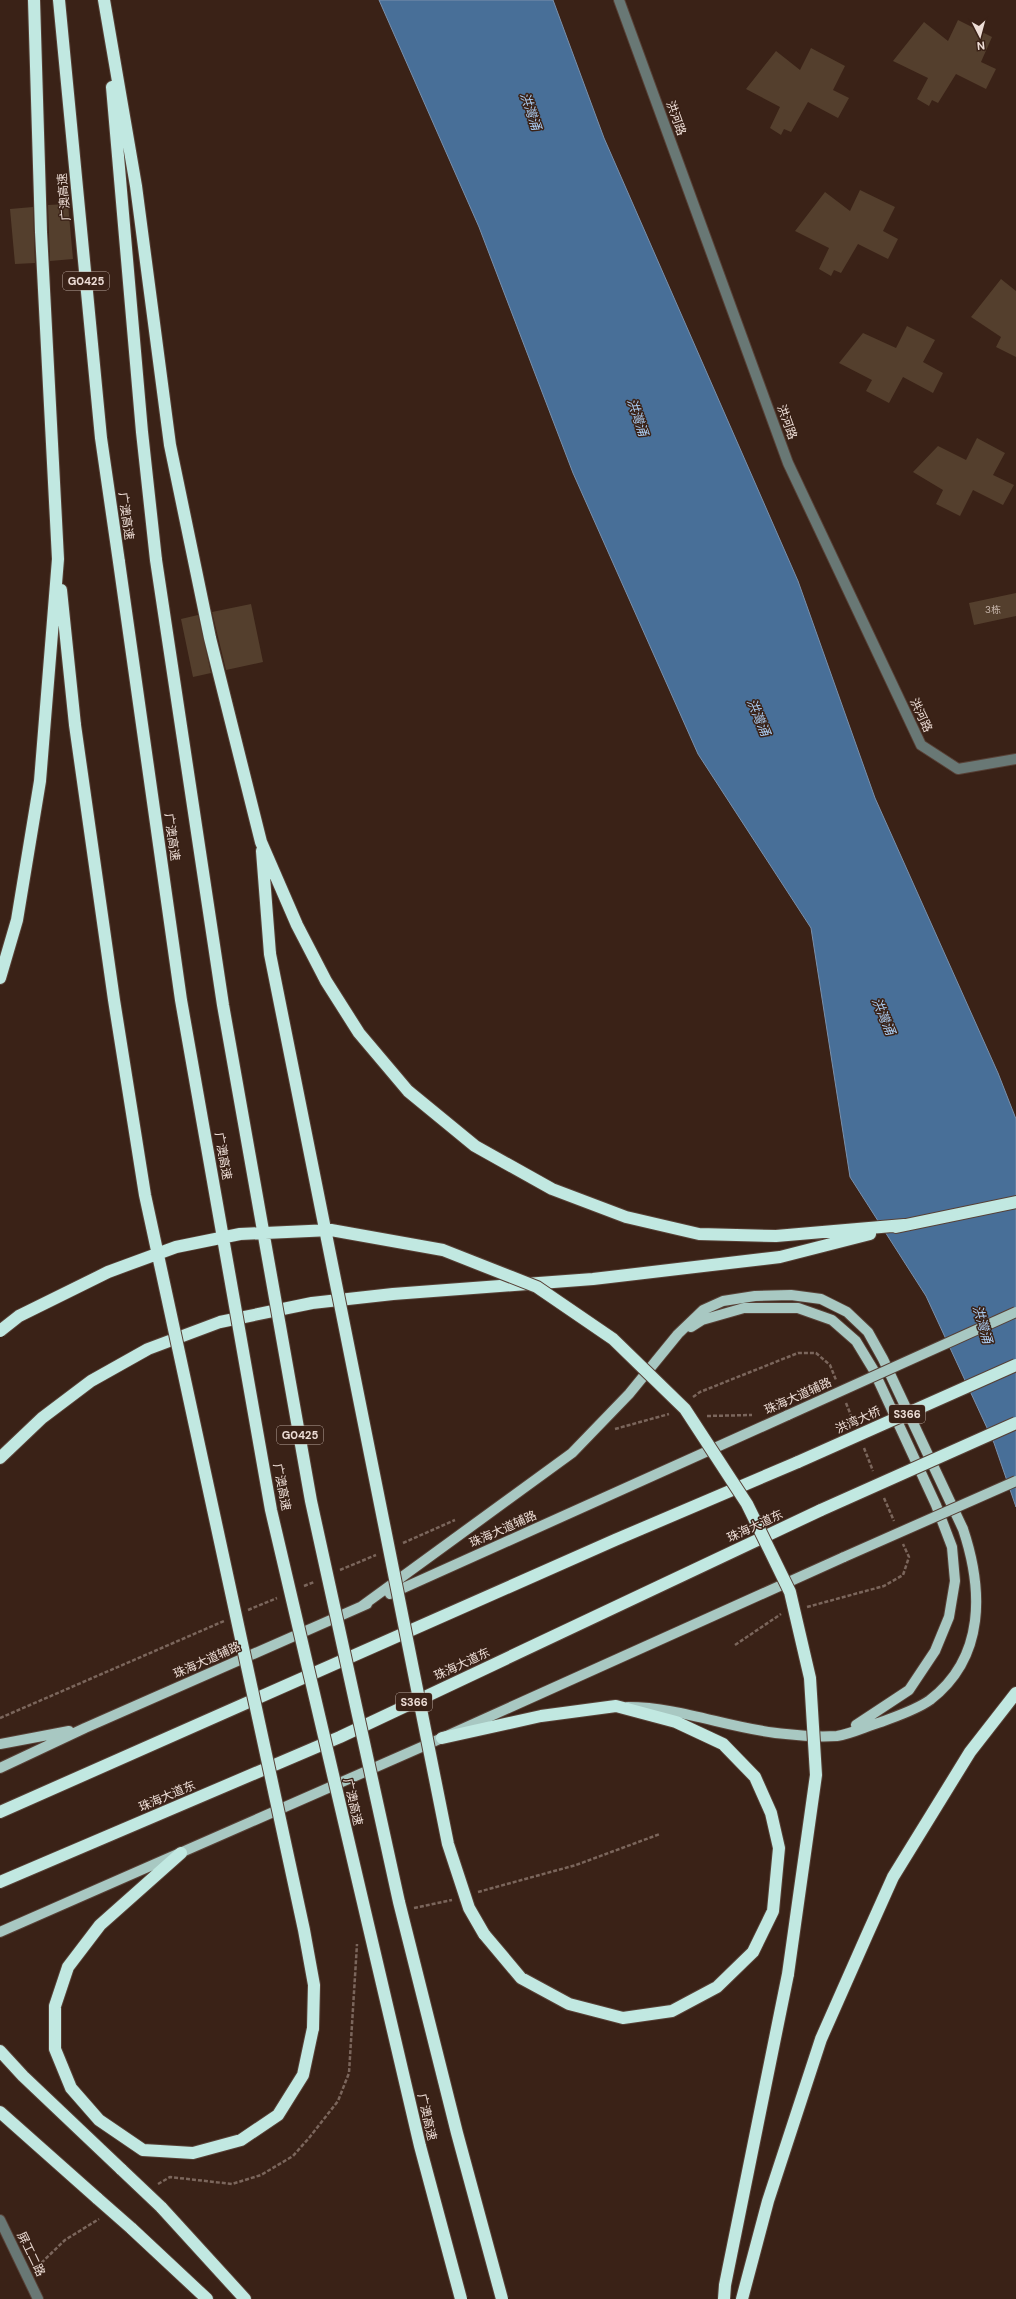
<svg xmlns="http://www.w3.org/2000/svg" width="1016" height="2299" font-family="'DM Sans','Noto Sans SC',sans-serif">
<rect width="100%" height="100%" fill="#3a2217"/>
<!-- water -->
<path fill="#486f98" stroke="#7a90ab" d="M 379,0 L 553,0 L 604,138 L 798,581 L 875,798 L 998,1073 L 1016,1119 L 1016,1507 L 994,1443 L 926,1296 L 850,1177 L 811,928 L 698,754 L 573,473 L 479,227 Z"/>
<!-- building -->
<path fill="#543f2d" d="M 958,20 L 992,37 L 981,62 L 996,69 L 986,89 L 956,74 L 938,103 L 932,100 L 929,106 L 917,99 L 928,78 L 893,61 L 924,22 L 948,41 Z
M 811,48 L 845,66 L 833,90 L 849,98 L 838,118 L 808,102 L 791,132 L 784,129 L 781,135 L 770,128 L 780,107 L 746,89 L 776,51 L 800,70 Z
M 860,190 L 895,207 L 883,231 L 898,239 L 888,259 L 858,244 L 841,273 L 834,270 L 831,276 L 819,269 L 829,248 L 795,231 L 825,192 L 850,211 Z
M 68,204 L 73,259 L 50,261 L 48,205 Z
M 33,207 L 35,263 L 15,264 L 10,209 Z
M 1001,279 L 1016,291 L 1016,357 L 996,347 L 1001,337 L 971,317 Z
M 907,326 L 935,340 L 923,362 L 943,373 L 933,393 L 903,377 L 889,403 L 866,391 L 872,380 L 839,363 L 863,333 L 896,348 Z
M 977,438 L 1005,453 L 993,475 L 1014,485 L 1003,505 L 973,490 L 960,516 L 936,504 L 943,490 L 913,472 L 938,446 L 966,460 Z
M 1016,593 L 1016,616 L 974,625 L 969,603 Z
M 251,604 L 263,662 L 226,670 L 212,612 Z
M 198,615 L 211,673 L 193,677 L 181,619 Z"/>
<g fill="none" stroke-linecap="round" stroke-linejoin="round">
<defs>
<path id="minor" d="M 619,0 L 788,463 L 921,745 L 958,769 L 1016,759
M 0,2220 L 38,2299"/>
<path id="major" d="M 691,1327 L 702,1320 L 744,1308 L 798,1308 L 832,1320 L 856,1341 L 873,1369 L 936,1505 L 952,1547 L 955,1581 L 949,1617 L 935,1651 L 909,1690 L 856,1725
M 390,1594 L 788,1415
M 362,1606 L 572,1453 L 629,1394 L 678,1334 L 703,1310 L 723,1301 L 755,1296 L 791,1295 L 821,1299 L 847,1312 L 868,1332 L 883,1359 L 963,1529 C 983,1589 986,1657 930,1700 C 916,1710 897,1716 881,1722 C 867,1726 851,1734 837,1736 C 821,1737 802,1736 786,1734 C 733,1730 682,1707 628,1707
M 0,1744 L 69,1731
M 0,1768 L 85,1728 L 367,1604
M 0,1932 L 442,1738 L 844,1557"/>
<path id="highway" d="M 59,0 L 101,438 L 119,562
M 104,0 L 136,186 L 170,445 L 210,638 L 261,842 L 297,925 L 326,981 L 359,1033 L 408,1091 L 475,1146 L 552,1189 L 626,1217 L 699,1234 L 776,1236 L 904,1225
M 112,87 L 142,432 L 156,560
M 61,590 L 75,725
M 262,851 L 270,954
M 0,978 L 17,920 L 40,781 L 58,559 L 41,232 L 34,0
M 896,1227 L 1016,1202
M 0,1458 L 42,1418 L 91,1381 L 148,1349 L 220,1322 L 312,1303 L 393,1294 L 593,1279 L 780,1257 L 870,1234
M 442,1738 L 541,1716 L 616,1706 L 676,1722 L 723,1744 L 755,1777 L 771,1813 L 779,1848 L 773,1911 L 753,1952 L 717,1987 L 672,2011 L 623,2018 L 569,2004 L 521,1978 L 484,1934
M 0,1812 L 615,1540 L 798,1462
M 181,1853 L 100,1925 L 68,1967 L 55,2006 L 55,2049 L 71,2088 L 99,2120 L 143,2150 L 193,2153 L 241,2140 L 278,2115 L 303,2075 L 313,2028
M 0,1882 L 340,1737 L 821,1510
M 0,2051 L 23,2076 L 122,2170
M 0,2112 L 98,2199
M 161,2207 L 245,2299
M 131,2228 L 207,2299
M 724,2299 L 725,2285 L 788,1974
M 742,2299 L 768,2201 L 821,2039 L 867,1935 L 893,1877 L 970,1752 L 1016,1693"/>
</defs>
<!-- minor casing -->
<use href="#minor" stroke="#574036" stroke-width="12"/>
<!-- major casing -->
<use href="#major" stroke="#574036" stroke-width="12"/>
<!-- highway casing -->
<use href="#highway" stroke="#574036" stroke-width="14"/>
<!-- path -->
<path stroke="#7b665c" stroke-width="2.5" stroke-dasharray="4 2" stroke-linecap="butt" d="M 693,1397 L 700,1392 L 798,1353 L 816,1353 L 830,1365 L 836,1380
M 846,1403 L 854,1423
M 707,1416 L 752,1415
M 615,1429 L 669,1414
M 864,1448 L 873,1471
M 884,1498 L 894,1521
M 403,1543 L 455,1520
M 340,1570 L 376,1555
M 304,1586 L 314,1582
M 807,1607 L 884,1586 L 903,1575 L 909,1557 L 903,1544
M 248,1610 L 277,1598
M 735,1645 L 781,1614
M 0,1718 L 224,1621
M 478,1892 L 576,1865 L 660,1834
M 414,1908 L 452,1900
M 158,2184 L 170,2177 L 232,2184 L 261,2175 L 293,2156 L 309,2138 L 338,2101 L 349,2073 L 357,1944
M 37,2267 L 65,2240 L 99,2219"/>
<!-- minor -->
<use href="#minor" stroke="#697875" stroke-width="10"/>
<!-- major -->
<use href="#major" stroke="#a8c8c2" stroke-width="10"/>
<!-- highway -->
<use href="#highway" stroke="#c1e8e1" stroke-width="12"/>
<defs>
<path id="major-bridge" d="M 788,1415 L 1016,1312
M 844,1557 L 1016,1481"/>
<path id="highway-bridge" d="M 156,560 L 223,1005 L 311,1501 L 399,1902 L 457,2133 L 502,2299
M 119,562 L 181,1000 L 271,1510 L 420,2146 L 461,2299
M 75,725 L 114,1000 L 145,1195 L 304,1930 L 314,1985 L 313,2028
M 270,954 L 448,1844 L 469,1908 L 484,1934
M 0,1331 L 19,1316 L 108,1272 L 176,1247 L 240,1234 L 331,1230 L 443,1250 L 537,1287 L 613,1339 L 685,1409 L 747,1504 L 790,1592 L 810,1678 L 816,1775 L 788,1974
M 798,1462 L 1016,1365
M 821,1510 L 1016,1423
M 122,2170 L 161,2207
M 98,2199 L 131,2228"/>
</defs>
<!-- major-bridge casing -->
<use href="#major-bridge" stroke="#574036" stroke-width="12" stroke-linecap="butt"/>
<!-- highway-bridge casing -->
<use href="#highway-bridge" stroke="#574036" stroke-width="14" stroke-linecap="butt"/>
<!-- major-bridge -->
<use href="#major-bridge" stroke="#a8c8c2" stroke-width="10"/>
<!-- highway-bridge -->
<use href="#highway-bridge" stroke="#c1e8e1" stroke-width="12"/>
</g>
<g text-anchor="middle" stroke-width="3" stroke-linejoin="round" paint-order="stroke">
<!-- number labels -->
<g font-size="10" fill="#c7b6ac">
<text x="993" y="613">3栋</text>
</g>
<!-- shield labels -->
<g fill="#3a2217" stroke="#b7a59d" stroke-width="1">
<rect x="63" y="272" width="46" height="18" rx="3"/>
<rect x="889" y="1405" width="36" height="18" rx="3"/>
<rect x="277" y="1426" width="46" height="18" rx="3"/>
<rect x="396" y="1693" width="36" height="18" rx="3"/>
</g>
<g font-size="11" font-weight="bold" fill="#edddd6">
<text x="86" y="285">G0425</text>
<text x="907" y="1418">S366</text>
<text x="300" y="1439">G0425</text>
<text x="414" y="1706">S366</text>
</g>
<!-- street labels -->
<g font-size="12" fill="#edddd6" stroke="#3a2217">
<text transform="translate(676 118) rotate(70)" y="4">洪河路</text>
<text transform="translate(64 197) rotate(-95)" y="4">广澳高速</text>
<text transform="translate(787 422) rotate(70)" y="4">洪河路</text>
<text transform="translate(126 516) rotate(82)" y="4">广澳高速</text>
<text transform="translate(921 715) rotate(65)" y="4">洪河路</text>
<text transform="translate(172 837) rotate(82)" y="4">广澳高速</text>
<text transform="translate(223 1156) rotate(80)" y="4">广澳高速</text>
<text transform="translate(798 1396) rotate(-24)" y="4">珠海大道辅路</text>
<text transform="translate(858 1420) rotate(-24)" y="4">洪湾大桥</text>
<text transform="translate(282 1487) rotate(79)" y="4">广澳高速</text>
<text transform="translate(755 1526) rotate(-25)" y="4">珠海大道东</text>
<text transform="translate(503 1529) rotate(-24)" y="4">珠海大道辅路</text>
<text transform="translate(207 1660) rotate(-24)" y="4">珠海大道辅路</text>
<text transform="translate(462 1664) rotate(-25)" y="4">珠海大道东</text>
<text transform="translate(167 1796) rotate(-23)" y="4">珠海大道东</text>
<text transform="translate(353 1802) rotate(77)" y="4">广澳高速</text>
<text transform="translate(427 2117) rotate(77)" y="4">广澳高速</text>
<text transform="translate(31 2254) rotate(64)" y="4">屏工二路</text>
</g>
<!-- water labels -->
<g font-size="13" font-style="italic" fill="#accef4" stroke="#3a2217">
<text transform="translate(531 111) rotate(71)" y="5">洪灣涌</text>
<text transform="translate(638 417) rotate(71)" y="5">洪灣涌</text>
<text transform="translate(759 717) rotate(67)" y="5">洪灣涌</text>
<text transform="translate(884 1016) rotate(67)" y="5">洪灣涌</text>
<text transform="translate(983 1324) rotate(74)" y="5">洪灣涌</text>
</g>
</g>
<!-- north arrow -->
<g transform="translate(980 36) rotate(174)" stroke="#3a2217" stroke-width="3" paint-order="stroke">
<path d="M0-3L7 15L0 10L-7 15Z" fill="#edddd6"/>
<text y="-6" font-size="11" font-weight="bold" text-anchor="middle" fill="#edddd6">N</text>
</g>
</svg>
